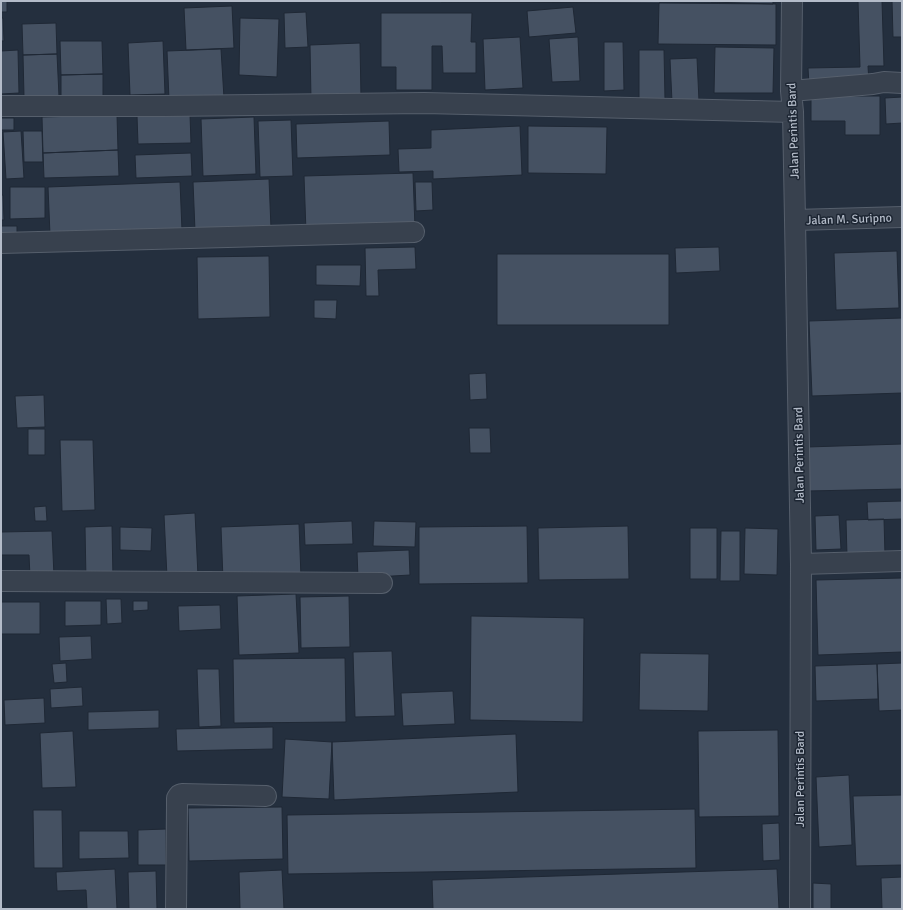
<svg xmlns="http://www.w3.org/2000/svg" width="903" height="910" font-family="Signika,sans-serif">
<rect width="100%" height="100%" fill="#242f3e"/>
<!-- building -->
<path fill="#455162" stroke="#1f2835" d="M 1,1 L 7,1 L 7,12 L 1,12 Z
M 441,1 L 660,1 L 660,3 L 441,2 Z
M 711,1 L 773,1 L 773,4 L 711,2 Z
M 858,1 L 882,1 L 884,66 L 868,66 L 869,83 L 809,85 L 808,68 L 860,67 Z
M 892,1 L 902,1 L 902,37 L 893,37 Z
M 659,3 L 776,4 L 776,45 L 658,44 Z
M 232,6 L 234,48 L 186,50 L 184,8 Z
M 573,7 L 576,33 L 529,37 L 527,11 Z
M 306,12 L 308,47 L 285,48 L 284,13 Z
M 381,13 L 472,13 L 471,42 L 476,42 L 476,73 L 443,73 L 442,46 L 432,46 L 432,90 L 396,90 L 396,67 L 381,67 Z
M 1,18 L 3,18 L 4,41 L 1,41 Z
M 240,18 L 279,19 L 277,77 L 239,75 Z
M 56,23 L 57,54 L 23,55 L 22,24 Z
M 520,37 L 523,88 L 485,90 L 483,39 Z
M 578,37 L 580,81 L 552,82 L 549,39 Z
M 60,41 L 102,41 L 103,74 L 61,75 Z
M 163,41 L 165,94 L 130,95 L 128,43 Z
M 604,42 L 623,42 L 624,90 L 604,91 Z
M 360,43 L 361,97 L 311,99 L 310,45 Z
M 715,47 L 774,48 L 773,93 L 714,93 Z
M 221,49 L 224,98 L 169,100 L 167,51 Z
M 18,50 L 19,93 L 1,94 L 1,51 Z
M 639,50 L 664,50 L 665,99 L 639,99 Z
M 57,54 L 59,96 L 24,97 L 23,55 Z
M 697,58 L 699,101 L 672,102 L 670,59 Z
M 103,74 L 103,101 L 61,101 L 61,75 Z
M 811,96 L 880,96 L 880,135 L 845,135 L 845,121 L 811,121 Z
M 902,97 L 902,123 L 886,124 L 885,98 Z
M 190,114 L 191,143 L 138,144 L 137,116 Z
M 117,115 L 118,150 L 43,153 L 42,117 Z
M 254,117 L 256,174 L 203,176 L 201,119 Z
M 1,118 L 14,118 L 14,130 L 1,130 Z
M 291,120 L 293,176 L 260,177 L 258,121 Z
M 389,121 L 390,155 L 297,158 L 296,124 Z
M 520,126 L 522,175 L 433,179 L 433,171 L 399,172 L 398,149 L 431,148 L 431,130 Z
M 528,126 L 607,127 L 606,174 L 528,173 Z
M 21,131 L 24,178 L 6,179 L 3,132 Z
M 23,131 L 42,131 L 43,162 L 24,162 Z
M 118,150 L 119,176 L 44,178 L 43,153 Z
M 191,153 L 192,176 L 136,178 L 135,155 Z
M 413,173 L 415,228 L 306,232 L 304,176 Z
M 269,179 L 271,228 L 195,231 L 193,182 Z
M 180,182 L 182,230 L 50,235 L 48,187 Z
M 415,182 L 432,182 L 433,210 L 416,211 Z
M 10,187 L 45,187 L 45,218 L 10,219 Z
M 1,195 L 3,195 L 4,220 L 1,220 Z
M 1,226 L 17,226 L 17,239 L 1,239 Z
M 415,247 L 416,269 L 378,270 L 379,296 L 366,296 L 365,248 Z
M 719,247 L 720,271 L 676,273 L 675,248 Z
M 897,251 L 899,308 L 836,310 L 834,253 Z
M 497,254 L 669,254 L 669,325 L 497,325 Z
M 269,256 L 270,317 L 198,319 L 197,257 Z
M 316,265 L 361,265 L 360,286 L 316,285 Z
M 314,300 L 337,300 L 336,319 L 314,318 Z
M 902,318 L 902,393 L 812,396 L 809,321 Z
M 486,373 L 487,399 L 470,400 L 469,374 Z
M 44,395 L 45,427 L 17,428 L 15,396 Z
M 469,428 L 490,428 L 491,453 L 470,453 Z
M 28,429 L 45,429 L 45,455 L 28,455 Z
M 60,440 L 93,440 L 95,510 L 62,511 Z
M 902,444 L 902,489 L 808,491 L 807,447 Z
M 902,501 L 902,519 L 868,520 L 867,502 Z
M 46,506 L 47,521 L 35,521 L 34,507 Z
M 195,513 L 198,576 L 167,577 L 164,515 Z
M 839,515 L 841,549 L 816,550 L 815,516 Z
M 884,519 L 885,555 L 847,556 L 846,520 Z
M 352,521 L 353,544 L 305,545 L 304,523 Z
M 374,521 L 416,522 L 415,547 L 373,546 Z
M 299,524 L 301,577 L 223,580 L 221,527 Z
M 112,526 L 113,579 L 86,580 L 85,527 Z
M 527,526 L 528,583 L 419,584 L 419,527 Z
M 628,526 L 629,579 L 539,580 L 538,528 Z
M 120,527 L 152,528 L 151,551 L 120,550 Z
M 690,528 L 717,528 L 717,579 L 690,579 Z
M 745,528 L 778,529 L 777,575 L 744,574 Z
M 52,531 L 54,576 L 30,577 L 29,555 L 1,555 L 1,532 Z
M 721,531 L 740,531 L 740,581 L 720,581 Z
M 409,550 L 410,575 L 358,578 L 357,552 Z
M 902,578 L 902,652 L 818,655 L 816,580 Z
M 296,594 L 299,653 L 239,655 L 237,596 Z
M 349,596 L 350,647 L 301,648 L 300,597 Z
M 106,599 L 121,599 L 122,623 L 107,624 Z
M 65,601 L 101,601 L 101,625 L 65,626 Z
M 133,601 L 148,601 L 148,610 L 133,611 Z
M 1,602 L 40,602 L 40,634 L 1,634 Z
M 220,605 L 221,629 L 179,631 L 178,606 Z
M 471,616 L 584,618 L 583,722 L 470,720 Z
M 91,636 L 92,659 L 60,661 L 59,637 Z
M 392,651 L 395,716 L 355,717 L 353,652 Z
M 640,653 L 709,654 L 708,711 L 639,710 Z
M 345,658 L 346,722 L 234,723 L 233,659 Z
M 66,663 L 67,682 L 54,683 L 52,664 Z
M 902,663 L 902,710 L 879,711 L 877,664 Z
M 877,664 L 878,699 L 816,701 L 815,666 Z
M 197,669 L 219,669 L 221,726 L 199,727 Z
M 82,687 L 83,706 L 51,708 L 50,689 Z
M 453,691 L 455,724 L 403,726 L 401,693 Z
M 44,698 L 45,723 L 5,725 L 4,700 Z
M 159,710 L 159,728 L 88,730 L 88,712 Z
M 273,727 L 273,749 L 177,751 L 176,729 Z
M 778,730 L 779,816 L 699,817 L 698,731 Z
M 73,731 L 76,787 L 42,788 L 40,733 Z
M 516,734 L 518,792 L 334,800 L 332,742 Z
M 285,739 L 332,742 L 329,799 L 282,797 Z
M 849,775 L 852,845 L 819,847 L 816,777 Z
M 902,795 L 902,865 L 856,866 L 853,796 Z
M 282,807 L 283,859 L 189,861 L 188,808 Z
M 695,809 L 696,868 L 288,874 L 287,815 Z
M 33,810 L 62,810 L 63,868 L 34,868 Z
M 779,823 L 780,860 L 763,861 L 762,824 Z
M 166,829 L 166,865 L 138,865 L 138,830 Z
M 79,831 L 128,831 L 129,858 L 79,859 Z
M 115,869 L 117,909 L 87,909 L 86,890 L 57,891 L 56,872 Z
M 777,869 L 779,909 L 433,909 L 432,880 Z
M 282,870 L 284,909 L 240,909 L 239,872 Z
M 156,871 L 157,909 L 129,909 L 128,872 Z
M 902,877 L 902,909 L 882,909 L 881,878 Z
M 813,883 L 831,884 L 831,909 L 813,909 Z"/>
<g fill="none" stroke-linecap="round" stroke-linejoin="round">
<defs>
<path id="minor" d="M 792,1 L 791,91 L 793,112 L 795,220 L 801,564 L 800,909
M 791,91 L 873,84 L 884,82 L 902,83
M 1,106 L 165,106 L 424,103 L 793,112
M 795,220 L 902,217
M 1,243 L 414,232
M 801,564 L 902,561
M 1,581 L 382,583
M 176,909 L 177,806 L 177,798 L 179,795 L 182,794 L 266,796"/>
</defs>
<!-- minor casing -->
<use href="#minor" stroke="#565f6c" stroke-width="22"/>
<!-- minor -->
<use href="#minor" stroke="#38414e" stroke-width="20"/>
</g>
<g text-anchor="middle" stroke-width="3" stroke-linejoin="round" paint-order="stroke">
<!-- street labels -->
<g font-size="12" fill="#b4bcc9" stroke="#1d2633">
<text transform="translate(793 131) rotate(-92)" y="4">Jalan Perintis Bard</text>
<text transform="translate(849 219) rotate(-2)" y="4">Jalan M. Suripno</text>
<text transform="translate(799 455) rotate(-91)" y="4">Jalan Perintis Bard</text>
<text transform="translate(800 779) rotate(-90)" y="4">Jalan Perintis Bard</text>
</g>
</g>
<!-- border -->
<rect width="903" height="910" fill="none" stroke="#b4bcc9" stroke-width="4"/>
</svg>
